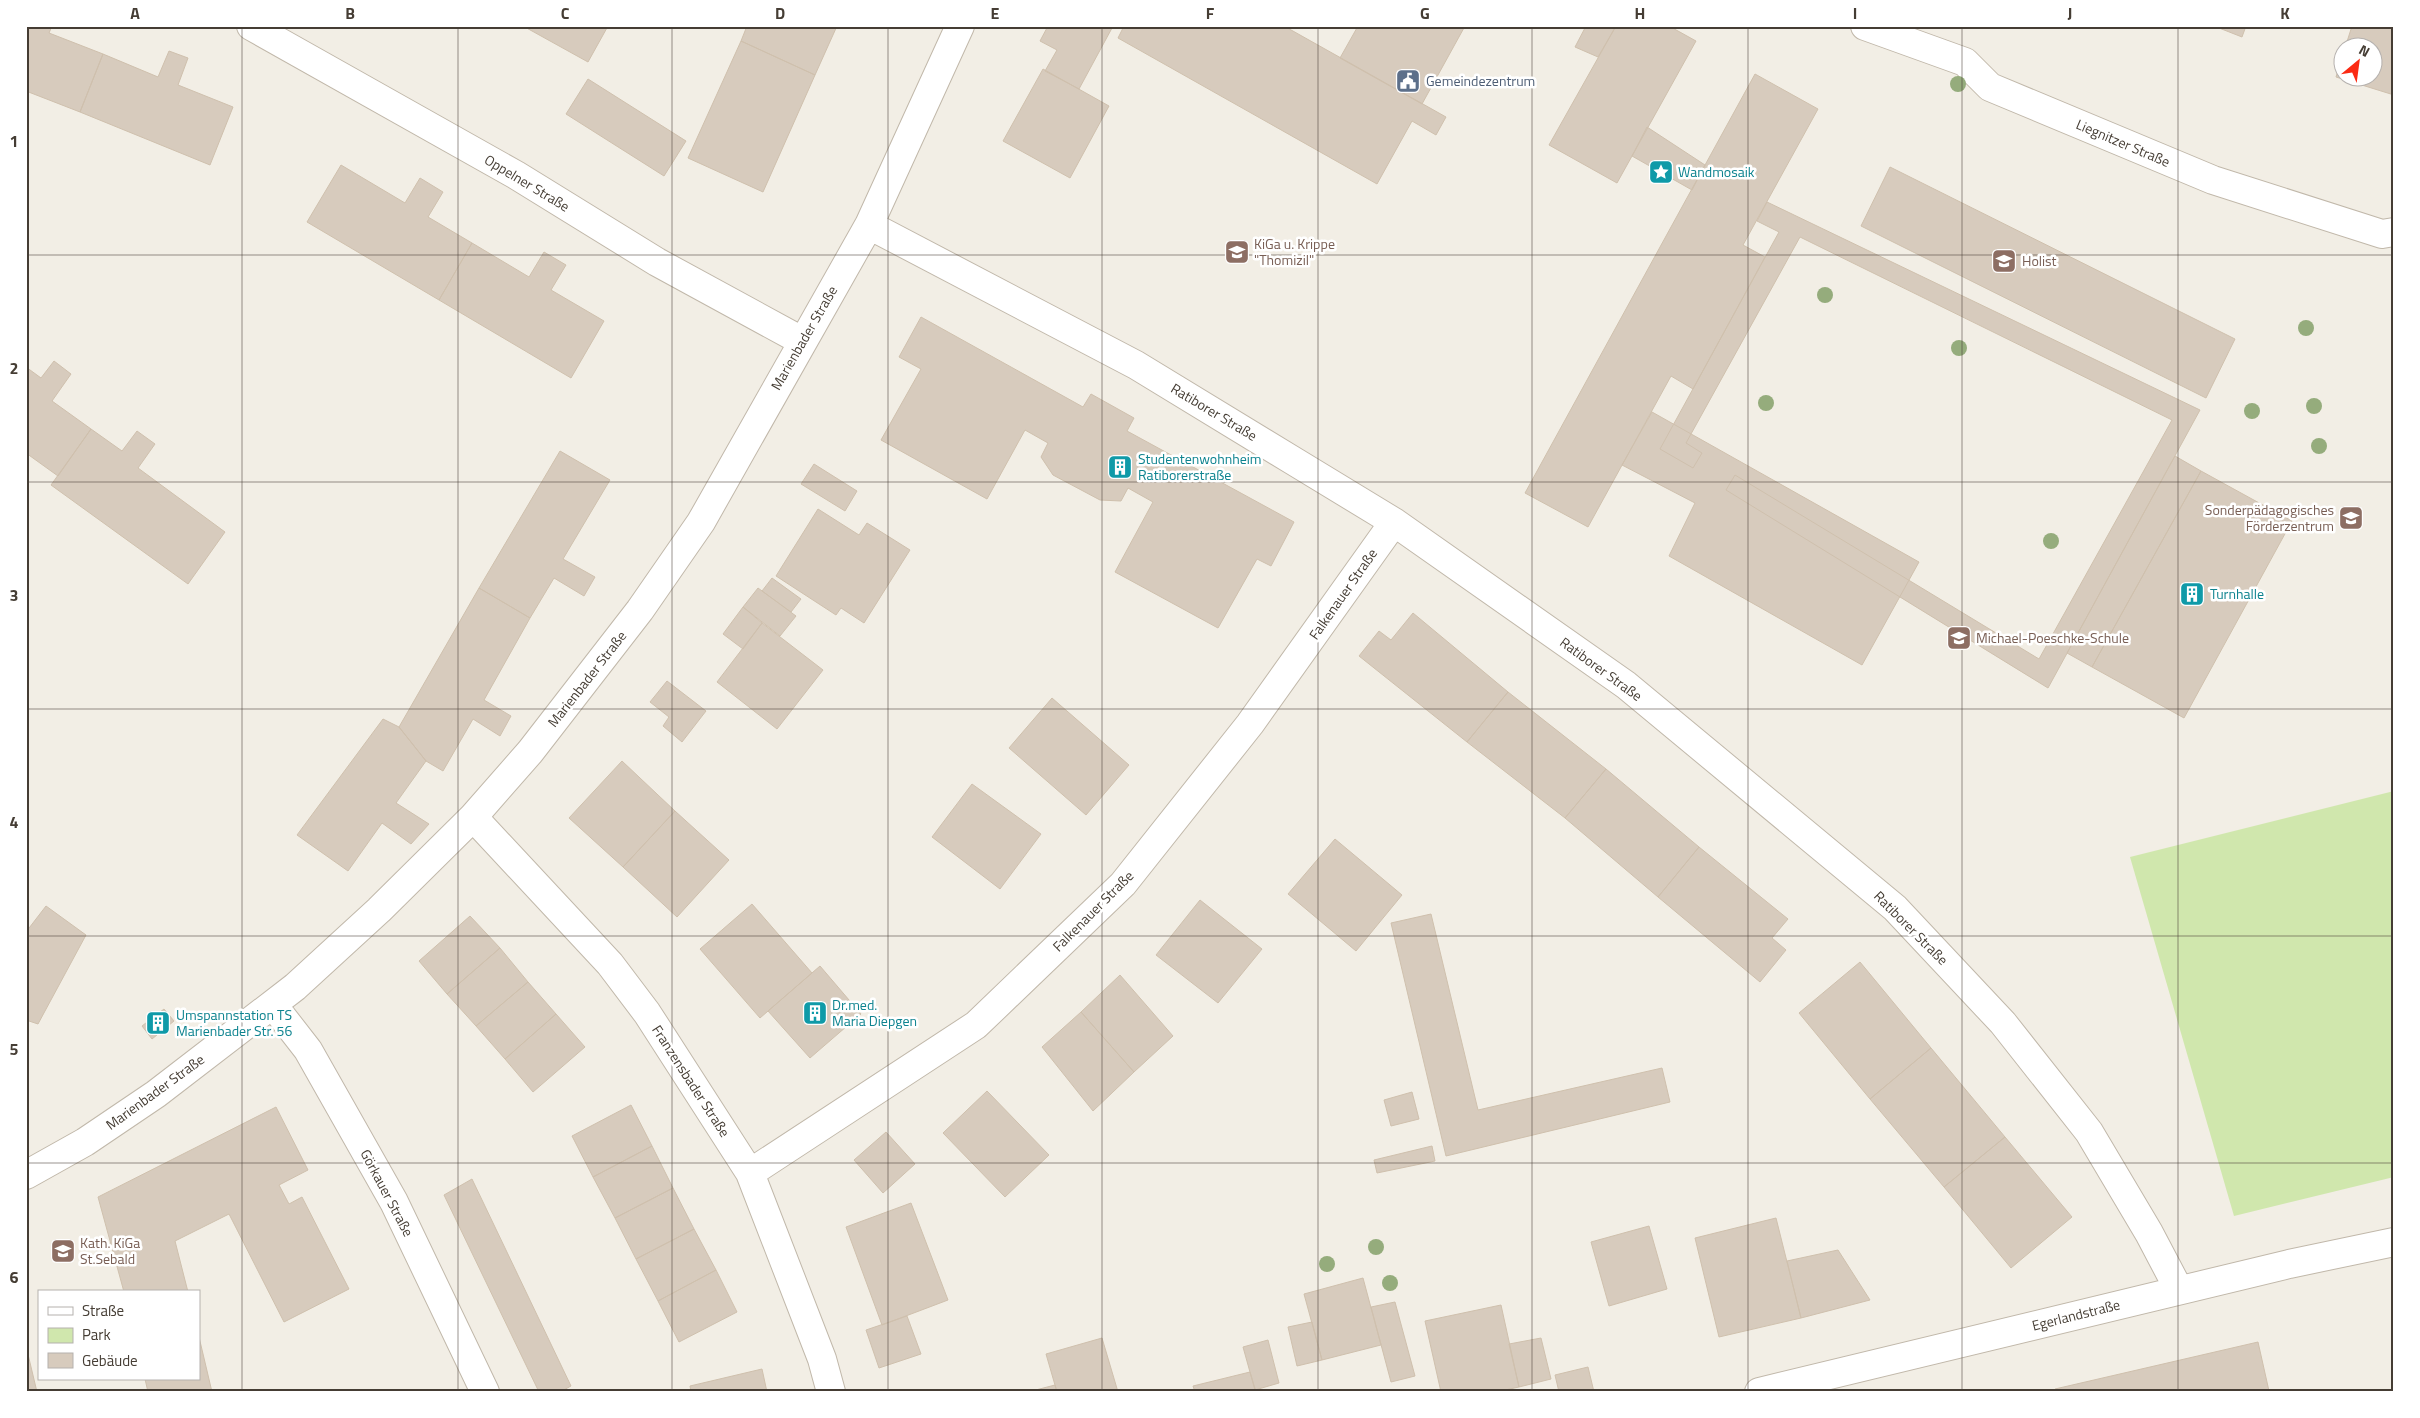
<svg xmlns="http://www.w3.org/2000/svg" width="2420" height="1418" font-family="'Titillium Web',sans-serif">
<rect width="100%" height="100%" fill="#f2eee5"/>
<!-- green -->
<path fill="#d0e7ad" d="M 2394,791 L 2394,1177 L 2234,1216 L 2130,857 Z"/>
<!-- building -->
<path fill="#d7cbbd" stroke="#cfc0ad" d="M 26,26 L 52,26 L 49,33 L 103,54 L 80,112 L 26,91 Z
M 523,26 L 608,26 L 588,62 Z
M 747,26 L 837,26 L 815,75 L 741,41 Z
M 1048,26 L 1108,26 L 1112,28 L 1079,89 L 1045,71 L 1057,50 L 1040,41 Z
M 1124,26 L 1284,26 L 1446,117 L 1436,135 L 1412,121 L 1377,184 L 1118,38 Z
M 1358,26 L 1465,26 L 1422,104 L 1340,58 Z
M 1586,26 L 1616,26 L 1598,57 L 1575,47 Z
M 1616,26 L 1669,26 L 1696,41 L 1617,183 L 1549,145 Z
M 2214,26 L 2246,26 L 2242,37 Z
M 2352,26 L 2394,26 L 2394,95 L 2336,77 L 2342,57 L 2342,78 L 2372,78 L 2372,48 L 2345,48 Z
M 741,41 L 815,75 L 763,192 L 688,158 Z
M 169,51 L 188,58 L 178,85 L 233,107 L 210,165 L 80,112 L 103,54 L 158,77 Z
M 1043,69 L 1109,106 L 1070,178 L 1003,141 Z
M 1755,74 L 1818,109 L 1743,245 L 1765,257 L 1693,389 L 1671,376 L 1588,527 L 1525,493 Z
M 588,79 L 686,141 L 664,176 L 566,114 Z
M 1647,127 L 1705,165 L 1692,190 L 1632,156 Z
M 341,165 L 405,203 L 420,178 L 443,192 L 428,217 L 472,243 L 439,300 L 307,222 Z
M 1890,167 L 2235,339 L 2206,398 L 1861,226 Z
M 1767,202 L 2200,410 L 2048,688 L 1726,490 L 1735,475 L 2039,659 L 2172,420 L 1800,237 L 1686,443 L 1702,453 L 1693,468 L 1660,449 L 1779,232 L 1757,221 Z
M 472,243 L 529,277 L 544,252 L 566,265 L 551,290 L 604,321 L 571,378 L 439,300 Z
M 921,317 L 1083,407 L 1091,394 L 1134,418 L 1127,431 L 1294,522 L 1271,566 L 1257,559 L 1218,628 L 1115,572 L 1153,502 L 1128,488 L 1121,501 L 1100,500 L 1053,475 L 1041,457 L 1048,443 L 1025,430 L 987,499 L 881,440 L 921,369 L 899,357 Z
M 54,361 L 71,374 L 52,401 L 91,429 L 58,476 L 26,453 L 26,367 L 41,378 Z
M 1652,412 L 1919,562 L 1862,665 L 1669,556 L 1695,503 L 1622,465 Z
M 91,429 L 122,451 L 137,431 L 155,444 L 138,468 L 225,532 L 188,584 L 51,485 Z
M 560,451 L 610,480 L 563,559 L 595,577 L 584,596 L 554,578 L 530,618 L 479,588 Z
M 2175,456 L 2201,471 L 2092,667 L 2067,653 Z
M 814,464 L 857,491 L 845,511 L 801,484 Z
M 2201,471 L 2292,521 L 2184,718 L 2092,667 Z
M 818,509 L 859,535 L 867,523 L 910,550 L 864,623 L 841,608 L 836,615 L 776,576 Z
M 772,578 L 801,599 L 791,612 L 762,591 Z
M 479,588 L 530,618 L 484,700 L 511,716 L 500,736 L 473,719 L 443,771 L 426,761 L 399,727 Z
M 758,588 L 796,616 L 780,636 L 743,607 Z
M 743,607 L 762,623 L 743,649 L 723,634 Z
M 1413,613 L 1508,692 L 1467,742 L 1359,656 L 1379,631 L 1391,640 Z
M 762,623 L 823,670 L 777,729 L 717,682 Z
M 667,681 L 706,711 L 682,742 L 663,726 L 669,717 L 650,702 Z
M 1508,692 L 1606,769 L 1565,818 L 1467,742 Z
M 1052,698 L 1129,765 L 1086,815 L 1009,748 Z
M 383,719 L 399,727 L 426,761 L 396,803 L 429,824 L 411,844 L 382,823 L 348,871 L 297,835 Z
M 622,761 L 675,811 L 623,867 L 569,818 Z
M 1606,769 L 1699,847 L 1658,897 L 1565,818 Z
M 972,784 L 1041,834 L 1000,889 L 932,837 Z
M 675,811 L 729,860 L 677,917 L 623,867 Z
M 1335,839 L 1402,895 L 1356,951 L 1288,894 Z
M 1699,847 L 1788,919 L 1772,938 L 1786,950 L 1760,982 L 1658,897 Z
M 1200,900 L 1262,949 L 1218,1003 L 1156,955 Z
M 752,904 L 812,973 L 760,1018 L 700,949 Z
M 46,906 L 86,935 L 38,1024 L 26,1020 L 26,932 Z
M 1431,914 L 1478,1110 L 1662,1068 L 1670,1102 L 1446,1156 L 1391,923 Z
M 470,916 L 500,948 L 447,994 L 419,961 Z
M 500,948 L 528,982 L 476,1026 L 447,994 Z
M 1860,962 L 1931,1048 L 1870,1099 L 1799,1013 Z
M 820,966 L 861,1014 L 810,1058 L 768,1011 Z
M 1120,975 L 1173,1036 L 1134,1072 L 1081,1012 Z
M 528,982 L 556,1014 L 505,1059 L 476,1026 Z
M 164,1009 L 174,1021 L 152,1039 L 142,1026 Z
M 1081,1012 L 1134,1072 L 1093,1111 L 1042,1047 Z
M 556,1014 L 585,1047 L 533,1092 L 505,1059 Z
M 1931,1048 L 2005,1137 L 1944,1187 L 1870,1099 Z
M 987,1091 L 1049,1155 L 1005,1197 L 943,1133 Z
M 1412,1092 L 1419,1119 L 1391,1126 L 1384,1100 Z
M 631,1105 L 652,1146 L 593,1177 L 572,1136 Z
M 276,1107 L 308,1170 L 279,1185 L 289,1204 L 302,1197 L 349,1289 L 284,1322 L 229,1214 L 175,1241 L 188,1292 L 124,1292 L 98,1197 Z
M 886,1132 L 915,1164 L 883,1193 L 854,1160 Z
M 2005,1137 L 2072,1217 L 2011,1268 L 1944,1187 Z
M 652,1146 L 673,1188 L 615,1218 L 593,1177 Z
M 1432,1146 L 1435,1161 L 1377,1173 L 1374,1160 Z
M 472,1179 L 571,1386 L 560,1392 L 539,1392 L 444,1195 Z
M 673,1188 L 694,1229 L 636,1259 L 615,1218 Z
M 911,1203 L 948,1300 L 882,1325 L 846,1227 Z
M 1776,1218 L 1801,1318 L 1719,1337 L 1695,1238 Z
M 1649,1226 L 1667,1289 L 1609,1306 L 1591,1242 Z
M 694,1229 L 716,1270 L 658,1301 L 636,1259 Z
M 1838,1250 L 1870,1300 L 1801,1318 L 1787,1261 Z
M 716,1270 L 737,1312 L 679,1342 L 658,1301 Z
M 1363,1278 L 1381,1345 L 1322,1360 L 1304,1294 Z
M 1395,1302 L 1415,1376 L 1391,1382 L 1371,1307 Z
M 1501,1305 L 1519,1387 L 1496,1392 L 1441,1392 L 1425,1321 Z
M 907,1316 L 921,1354 L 879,1368 L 866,1330 Z
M 1312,1322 L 1322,1360 L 1297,1366 L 1288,1327 Z
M 199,1337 L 212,1392 L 148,1392 L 145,1379 L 199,1379 Z
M 1102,1338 L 1118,1392 L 1057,1392 L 1046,1354 Z
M 1541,1338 L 1551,1379 L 1519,1387 L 1509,1344 Z
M 1268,1340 L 1279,1383 L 1255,1390 L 1243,1347 Z
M 2258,1342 L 2269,1391 L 2056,1392 L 2055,1389 Z
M 26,1346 L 37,1392 L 26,1392 Z
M 1588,1367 L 1594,1392 L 1559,1392 L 1555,1375 Z
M 762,1369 L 767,1392 L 691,1392 L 690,1386 Z
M 1250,1372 L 1256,1392 L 1195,1392 L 1193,1386 Z
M 1055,1385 L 1057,1392 L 1028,1392 Z"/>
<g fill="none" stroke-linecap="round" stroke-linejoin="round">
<defs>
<path id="minor" d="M 251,26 L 516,175 L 657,262 L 802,341
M 1865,26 L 1965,62 L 1990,87 L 2213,180 L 2382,234 L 2394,232
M 869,225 L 1136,365 L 1292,460 L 1394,522 L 1626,685 L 1895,908 L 2003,1023 L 2089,1132 L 2149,1233 L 2179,1290
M 473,817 L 610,964 L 647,1013 L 750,1173 L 822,1359 L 831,1392
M 273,1005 L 308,1050 L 394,1202 L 485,1392
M 750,1173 L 976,1025 L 1123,884 L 1250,724 L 1394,522
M 26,1175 L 85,1142 L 156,1094 L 295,987 L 379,910 L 473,817 L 530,752 L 640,610 L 701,522 L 869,225 L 960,26
M 1759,1392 L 2289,1264 L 2394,1242"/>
</defs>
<!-- minor casing -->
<use href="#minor" stroke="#c1b8aa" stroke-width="30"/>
<!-- minor -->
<use href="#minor" stroke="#fff" stroke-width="28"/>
</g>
<!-- trees -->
<g fill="#95ac7c">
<circle cx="1958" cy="84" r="8"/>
<circle cx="1825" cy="295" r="8"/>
<circle cx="2306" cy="328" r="8"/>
<circle cx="1959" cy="348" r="8"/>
<circle cx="1766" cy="403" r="8"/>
<circle cx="2314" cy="406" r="8"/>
<circle cx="2252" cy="411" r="8"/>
<circle cx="2319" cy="446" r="8"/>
<circle cx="2051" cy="541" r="8"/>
<circle cx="1376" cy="1247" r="8"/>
<circle cx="1327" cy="1264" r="8"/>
<circle cx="1390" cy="1283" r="8"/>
</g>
<!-- grid -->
<path fill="none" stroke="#453d34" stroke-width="1" stroke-opacity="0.55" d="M 242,26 L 242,1392M 458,26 L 458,1392M 672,26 L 672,1392M 888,26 L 888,1392M 1102,26 L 1102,1392M 1318,26 L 1318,1392M 1532,26 L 1532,1392M 1748,26 L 1748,1392M 1962,26 L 1962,1392M 2178,26 L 2178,1392M 26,255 L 2394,255M 26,482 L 2394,482M 26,709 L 2394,709M 26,936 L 2394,936M 26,1163 L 2394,1163"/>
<!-- icons -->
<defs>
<symbol id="civic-square" viewBox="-11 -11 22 22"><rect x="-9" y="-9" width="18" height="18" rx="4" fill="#5c6f8a" stroke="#fff"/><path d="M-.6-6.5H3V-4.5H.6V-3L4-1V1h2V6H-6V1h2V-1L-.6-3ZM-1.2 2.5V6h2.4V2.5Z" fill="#fff"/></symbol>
<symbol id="sight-square" viewBox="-11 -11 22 22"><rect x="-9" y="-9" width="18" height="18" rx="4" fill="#0f9aa8" stroke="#fff"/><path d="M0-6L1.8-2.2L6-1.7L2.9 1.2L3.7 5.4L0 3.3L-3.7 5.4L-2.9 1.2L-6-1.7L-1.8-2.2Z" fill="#fff"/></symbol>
<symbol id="school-square" viewBox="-11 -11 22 22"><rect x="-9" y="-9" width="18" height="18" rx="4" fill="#8d6e63" stroke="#fff"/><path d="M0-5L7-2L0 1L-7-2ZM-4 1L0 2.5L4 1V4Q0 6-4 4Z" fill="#fff"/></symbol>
<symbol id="building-square" viewBox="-11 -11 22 22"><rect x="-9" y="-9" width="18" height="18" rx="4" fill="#0f9aa8" stroke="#fff"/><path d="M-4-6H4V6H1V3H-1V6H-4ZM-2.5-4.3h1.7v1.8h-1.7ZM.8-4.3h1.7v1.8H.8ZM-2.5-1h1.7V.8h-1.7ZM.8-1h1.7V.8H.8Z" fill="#fff"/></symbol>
</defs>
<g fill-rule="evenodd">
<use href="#civic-square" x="1394" y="67" width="28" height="28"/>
<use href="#sight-square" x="1647" y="158" width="28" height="28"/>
<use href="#school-square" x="1223" y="238" width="28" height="28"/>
<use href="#school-square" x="1990" y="247" width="28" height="28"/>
<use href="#building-square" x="1106" y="453" width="28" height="28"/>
<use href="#school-square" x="2337" y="504" width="28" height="28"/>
<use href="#building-square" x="2178" y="580" width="28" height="28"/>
<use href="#school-square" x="1945" y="624" width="28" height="28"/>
<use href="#building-square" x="801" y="999" width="28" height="28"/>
<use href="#building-square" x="144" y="1009" width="28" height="28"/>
<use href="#school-square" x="49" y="1237" width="28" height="28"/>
</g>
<g text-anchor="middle" stroke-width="5" stroke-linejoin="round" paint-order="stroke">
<!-- service labels -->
<g font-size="14" fill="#4e5e75" stroke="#fff" text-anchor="start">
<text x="1426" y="86">Gemeindezentrum</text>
</g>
<!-- street labels -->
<g font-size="14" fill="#453d34" stroke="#fff">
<text transform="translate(2123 143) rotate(23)" y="5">Liegnitzer Straße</text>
<text transform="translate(527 183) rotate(31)" y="5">Oppelner Straße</text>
<text transform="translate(804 338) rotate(-60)" y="5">Marienbader Straße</text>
<text transform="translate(1214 412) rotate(31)" y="5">Ratiborer Straße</text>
<text transform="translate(1343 594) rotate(-55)" y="5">Falkenauer Straße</text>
<text transform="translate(1601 669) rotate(36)" y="5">Ratiborer Straße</text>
<text transform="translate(587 679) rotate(-52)" y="5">Marienbader Straße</text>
<text transform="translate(1093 911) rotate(-45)" y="5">Falkenauer Straße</text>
<text transform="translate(1911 928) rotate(45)" y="5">Ratiborer Straße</text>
<text transform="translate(691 1081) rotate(57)" y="5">Franzensbader Straße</text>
<text transform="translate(155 1092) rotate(-36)" y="5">Marienbader Straße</text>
<text transform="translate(387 1193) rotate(62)" y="5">Görkauer Straße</text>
<text transform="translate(2076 1315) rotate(-14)" y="5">Egerlandstraße</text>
</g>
<!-- culture labels -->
<g font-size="14" fill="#0d838f" stroke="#fff" text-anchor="start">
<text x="1678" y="177">Wandmosaik</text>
<text x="1138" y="464">Studentenwohnheim<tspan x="1138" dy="16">Ratiborerstraße</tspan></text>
<text x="2210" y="599">Turnhalle</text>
<text x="832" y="1010">Dr.med.<tspan x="832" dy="16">Maria Diepgen</tspan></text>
<text x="176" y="1020">Umspannstation TS<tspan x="176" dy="16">Marienbader Str. 56</tspan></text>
</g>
<!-- education labels -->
<g font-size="14" fill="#785e54" stroke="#fff" text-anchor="start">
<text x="1254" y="249">KiGa u. Krippe<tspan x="1254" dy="16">"Thomizil"</tspan></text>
<text x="2022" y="266">Holist</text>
<text x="2334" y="515" text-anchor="end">Sonderpädagogisches<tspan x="2334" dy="16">Förderzentrum</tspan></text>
<text x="1976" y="643">Michael-Poeschke-Schule</text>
<text x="80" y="1248">Kath. KiGa<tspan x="80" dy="16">St.Sebald</tspan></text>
</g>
</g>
<!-- border -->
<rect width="2420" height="1418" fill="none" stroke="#ffffff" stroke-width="55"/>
<!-- legend -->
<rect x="38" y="1290" width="162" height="90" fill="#ffffff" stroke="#b5b1ae"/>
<rect x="48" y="1307" width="25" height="8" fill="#ffffff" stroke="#b5b1ae"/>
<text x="82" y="1316" font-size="15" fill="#453d34">Straße</text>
<rect x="48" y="1328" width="25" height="15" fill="#d0e7ad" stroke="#b5b1ae"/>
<text x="82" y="1340" font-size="15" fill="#453d34">Park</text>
<rect x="48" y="1353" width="25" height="15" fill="#d7cbbd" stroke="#b5b1ae"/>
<text x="82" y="1366" font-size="15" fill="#453d34">Gebäude</text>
<!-- north arrow -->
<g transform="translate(2358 62) rotate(29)"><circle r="24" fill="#ffffff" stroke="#b5b1ae"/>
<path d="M0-4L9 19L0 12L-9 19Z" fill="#fb2a13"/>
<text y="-8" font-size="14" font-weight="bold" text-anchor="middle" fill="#453d34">N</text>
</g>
<rect x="28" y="28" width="2364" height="1362" fill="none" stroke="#453d34" stroke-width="2"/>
<g font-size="16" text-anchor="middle" font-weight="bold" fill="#453d34">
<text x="135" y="19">A</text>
<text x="350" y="19">B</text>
<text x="565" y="19">C</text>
<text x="780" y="19">D</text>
<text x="995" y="19">E</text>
<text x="1210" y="19">F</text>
<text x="1425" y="19">G</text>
<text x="1640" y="19">H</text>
<text x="1855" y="19">I</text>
<text x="2070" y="19">J</text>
<text x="2285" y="19">K</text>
<text x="14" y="147">1</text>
<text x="14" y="374">2</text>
<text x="14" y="601">3</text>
<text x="14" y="828">4</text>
<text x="14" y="1055">5</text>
<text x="14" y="1283">6</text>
</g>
</svg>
